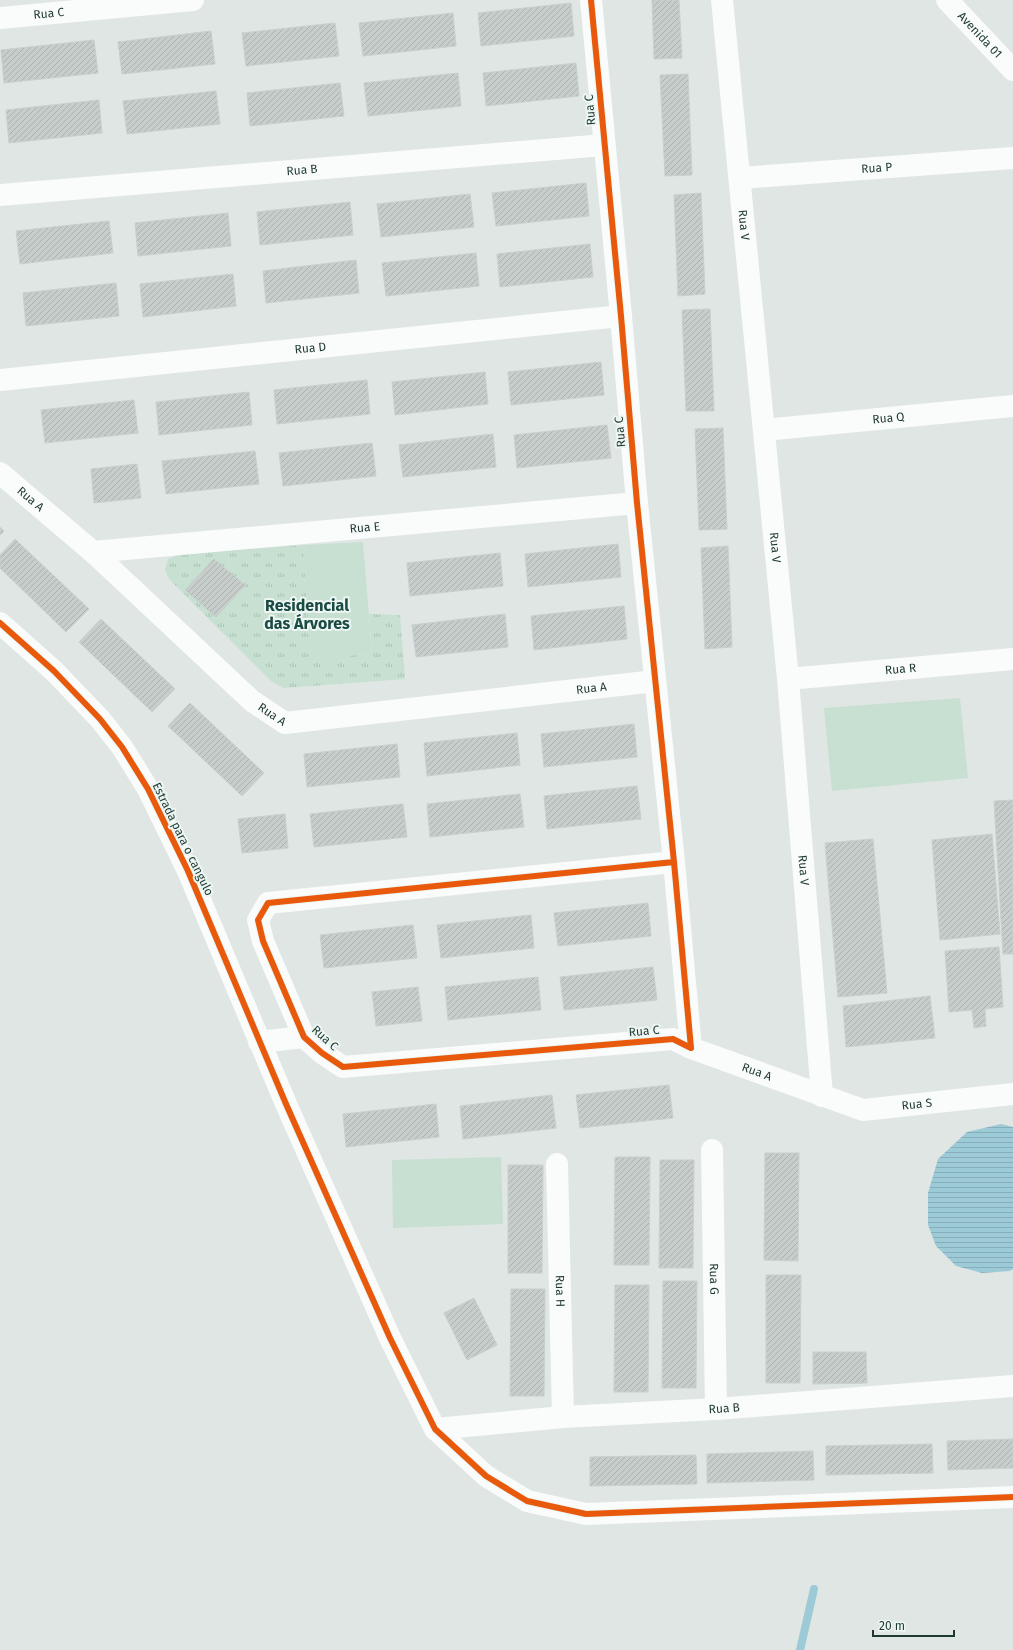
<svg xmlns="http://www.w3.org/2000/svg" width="1013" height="1650" font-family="'Fira Sans',sans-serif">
<defs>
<pattern id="grass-tufts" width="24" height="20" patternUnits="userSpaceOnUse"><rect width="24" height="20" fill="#c7e0d1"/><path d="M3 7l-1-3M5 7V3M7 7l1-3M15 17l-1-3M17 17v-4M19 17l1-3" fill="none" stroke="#aac1b4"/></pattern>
<pattern id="water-rules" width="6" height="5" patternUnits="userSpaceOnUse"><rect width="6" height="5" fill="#9dcad7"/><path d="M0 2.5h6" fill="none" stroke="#87aeb9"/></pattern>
<pattern id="building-hatch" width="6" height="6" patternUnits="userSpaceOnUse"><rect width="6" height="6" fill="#c7cdcb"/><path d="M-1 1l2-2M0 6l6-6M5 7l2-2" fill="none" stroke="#aab1af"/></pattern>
</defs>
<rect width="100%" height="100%" fill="#dfe6e4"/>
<!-- grass -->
<path fill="url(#grass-tufts)" d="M 304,545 L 310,658 L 372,654 L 369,614 L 400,615 L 405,679 L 284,688 L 271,681 L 169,579 L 165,569 L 168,559 L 180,554 Z"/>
<!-- pitch -->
<path fill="#c7e0d1" d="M 363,542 L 372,654 L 310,658 L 304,545 Z
M 960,698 L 968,778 L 832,791 L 824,708 Z
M 501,1157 L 503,1224 L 393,1228 L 392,1160 Z"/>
<!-- water -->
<path fill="url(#water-rules)" d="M 1001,1124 L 1013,1127 L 1013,1269 L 1010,1271 L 982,1273 L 956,1266 L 936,1246 L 928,1225 L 928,1193 L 938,1159 L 967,1132 Z"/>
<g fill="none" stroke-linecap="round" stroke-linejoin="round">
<!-- stream -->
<path stroke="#9dcad7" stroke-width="8" d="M 800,1650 L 814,1589"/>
</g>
<!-- building -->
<path fill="url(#building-hatch)" stroke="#c8cfcd" d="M 652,0 L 679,0 L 682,58 L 654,59 Z
M 571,3 L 574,36 L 481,46 L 478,13 Z
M 453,13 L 456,46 L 363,56 L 359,23 Z
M 335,23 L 339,56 L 246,66 L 242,33 Z
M 211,31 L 215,64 L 122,74 L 118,42 Z
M 94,40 L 98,73 L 4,83 L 1,50 Z
M 576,63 L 579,96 L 486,106 L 483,73 Z
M 458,73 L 461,106 L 368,116 L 364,83 Z
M 688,74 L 692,175 L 665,176 L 660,75 Z
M 340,83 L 344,116 L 250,126 L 247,93 Z
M 216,91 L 220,124 L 127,134 L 123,101 Z
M 99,100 L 102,133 L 9,143 L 6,110 Z
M 586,183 L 589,216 L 496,226 L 492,193 Z
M 701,193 L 705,294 L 678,296 L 674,195 Z
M 470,194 L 474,227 L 381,237 L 377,204 Z
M 350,202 L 353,235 L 260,245 L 257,212 Z
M 228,213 L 231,246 L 138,256 L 135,223 Z
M 109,221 L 113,253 L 20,264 L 16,231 Z
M 590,244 L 593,277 L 500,287 L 497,254 Z
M 476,253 L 479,286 L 386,296 L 382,263 Z
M 356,260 L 359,293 L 266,303 L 263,271 Z
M 233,274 L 236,306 L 143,317 L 140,284 Z
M 116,283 L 119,316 L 26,326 L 23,293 Z
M 710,309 L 714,411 L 686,411 L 682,310 Z
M 601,362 L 604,395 L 511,405 L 508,372 Z
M 485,372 L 488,404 L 395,415 L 392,382 Z
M 367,380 L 370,414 L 277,424 L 274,390 Z
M 249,392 L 252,425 L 159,435 L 156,402 Z
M 134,400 L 138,433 L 45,443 L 41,410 Z
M 607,425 L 611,458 L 517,468 L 514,435 Z
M 723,428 L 727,529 L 699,530 L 695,429 Z
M 493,434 L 496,467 L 403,477 L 399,445 Z
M 372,443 L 376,476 L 283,486 L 279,453 Z
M 255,451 L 259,484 L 166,494 L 162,461 Z
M 137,464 L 141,498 L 94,503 L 91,469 Z
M 0,527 L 4,531 L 0,535 Z
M 15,539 L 89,609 L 66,632 L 0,568 L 0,555 Z
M 618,544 L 621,577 L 528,587 L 525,554 Z
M 728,546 L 732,647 L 705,649 L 701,548 Z
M 500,553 L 503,586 L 410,596 L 407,563 Z
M 214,559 L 245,585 L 216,617 L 185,590 Z
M 624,606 L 627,639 L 534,650 L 531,616 Z
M 505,614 L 508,647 L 416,657 L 412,625 Z
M 101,619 L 175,689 L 152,712 L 79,642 Z
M 190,703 L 264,773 L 242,796 L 168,726 Z
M 634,724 L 637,757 L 544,767 L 541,734 Z
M 517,733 L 520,765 L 427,776 L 424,743 Z
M 397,744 L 400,777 L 307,787 L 304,754 Z
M 637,786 L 641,819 L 547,829 L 544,796 Z
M 520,794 L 524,827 L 430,837 L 427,804 Z
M 1013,800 L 1013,954 L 1003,954 L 994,801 Z
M 403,804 L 407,837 L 314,847 L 310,814 Z
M 285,814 L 288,848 L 242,853 L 238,819 Z
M 992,834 L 1000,934 L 940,940 L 932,840 Z
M 873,839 L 887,993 L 838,997 L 825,843 Z
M 648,903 L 651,936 L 558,946 L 554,913 Z
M 531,915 L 534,948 L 441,958 L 437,925 Z
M 413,925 L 417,958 L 324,968 L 320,935 Z
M 999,947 L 1003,1007 L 985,1009 L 986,1026 L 974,1028 L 972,1010 L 949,1012 L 945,951 Z
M 653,967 L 657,1000 L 564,1010 L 560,977 Z
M 538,977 L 541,1010 L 448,1020 L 445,987 Z
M 418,987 L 422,1021 L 376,1026 L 372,992 Z
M 930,996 L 935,1038 L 846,1047 L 843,1006 Z
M 669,1085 L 673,1118 L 580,1128 L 576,1095 Z
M 552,1095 L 556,1128 L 463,1139 L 460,1106 Z
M 436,1104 L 439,1137 L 346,1147 L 343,1114 Z
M 765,1153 L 799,1153 L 798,1261 L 764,1260 Z
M 615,1157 L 650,1157 L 649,1265 L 614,1265 Z
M 660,1160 L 694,1160 L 693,1268 L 659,1268 Z
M 508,1165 L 543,1165 L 542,1273 L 508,1273 Z
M 766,1275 L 801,1275 L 800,1383 L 766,1383 Z
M 663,1281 L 697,1281 L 696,1388 L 662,1388 Z
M 615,1285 L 649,1285 L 648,1392 L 614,1392 Z
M 511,1289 L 545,1289 L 544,1396 L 510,1396 Z
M 474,1298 L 497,1345 L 467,1360 L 444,1313 Z
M 813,1352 L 866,1352 L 867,1383 L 813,1384 Z
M 1013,1439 L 1013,1468 L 948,1470 L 947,1441 Z
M 932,1444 L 933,1473 L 826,1475 L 826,1446 Z
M 813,1451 L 814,1480 L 707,1483 L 707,1454 Z
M 696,1455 L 697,1484 L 590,1486 L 590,1457 Z"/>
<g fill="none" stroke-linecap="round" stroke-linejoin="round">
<!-- minor -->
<g stroke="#fafbfb" stroke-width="22">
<path d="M 591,0 L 621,316 L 637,503 L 674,862 L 691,1048 L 673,1039 L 343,1067 L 322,1053 L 304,1037 L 263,941 L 258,920 L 268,903 L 674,862"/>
<path id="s1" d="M 722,0 L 788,679 L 822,1096"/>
<path id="s2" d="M 947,0 L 1013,70"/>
<path id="s3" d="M 0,18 L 193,0"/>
<path id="s4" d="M 740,178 L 1013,158"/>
<path id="s5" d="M 0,195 L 604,145"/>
<path id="s6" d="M 0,380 L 621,316"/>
<path id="s7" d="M 764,430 L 1013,406"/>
<path id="s8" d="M 0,473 L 93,552 L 252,701 L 285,723 L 655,681"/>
<path id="s9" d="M 93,552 L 637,503"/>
<path d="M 0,623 L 54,671 L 100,719 L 122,747 L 148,789 L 188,871 L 286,1104 L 390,1338 L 435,1429 L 486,1476 L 527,1501 L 586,1514 L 1013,1497"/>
<path id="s10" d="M 788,679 L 1013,659"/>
<path d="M 259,1042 L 304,1037"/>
<path id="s11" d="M 691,1048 L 863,1110 L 1013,1094"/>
<path id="s12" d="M 712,1150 L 716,1409"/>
<path id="s13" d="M 557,1164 L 563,1417"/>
<path id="s14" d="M 435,1429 L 563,1417 L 716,1409 L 1013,1386"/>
</g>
<defs>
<path id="cycleway" d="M 591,0 L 621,316 L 637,503 L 674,862 L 691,1048 L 673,1039 L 343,1067 L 322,1053 L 304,1037 L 263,941 L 258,920 L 268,903 L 674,862
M 0,623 L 54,671 L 100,719 L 122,747 L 148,789 L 188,871 L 286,1104 L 390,1338 L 435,1429 L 486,1476 L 527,1501 L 586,1514 L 1013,1497"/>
</defs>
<!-- cycleway casing -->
<use href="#cycleway" stroke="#edf6f2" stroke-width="8"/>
<!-- cycleway -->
<use href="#cycleway" stroke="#e8590c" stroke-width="6"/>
</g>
<g text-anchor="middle" stroke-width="4" stroke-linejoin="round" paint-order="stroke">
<!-- street labels -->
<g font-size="12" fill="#1e3934" stroke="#edf6f2">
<text dy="4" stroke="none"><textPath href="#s3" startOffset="49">Rua C</textPath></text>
<text dy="4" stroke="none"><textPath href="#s2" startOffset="48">Avenida 01</textPath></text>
<text transform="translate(590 110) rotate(-95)" y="4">Rua C</text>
<text dy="4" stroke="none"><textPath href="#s4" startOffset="137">Rua P</textPath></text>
<text dy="4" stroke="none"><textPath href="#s5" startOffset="303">Rua B</textPath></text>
<text dy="4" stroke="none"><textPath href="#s1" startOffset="226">Rua V</textPath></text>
<text dy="4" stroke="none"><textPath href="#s6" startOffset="312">Rua D</textPath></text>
<text dy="4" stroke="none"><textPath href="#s7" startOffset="125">Rua Q</textPath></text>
<text transform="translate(620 432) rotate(-95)" y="4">Rua C</text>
<text dy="4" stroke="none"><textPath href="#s8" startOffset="40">Rua A</textPath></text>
<text dy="4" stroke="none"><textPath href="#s9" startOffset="273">Rua E</textPath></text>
<text dy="4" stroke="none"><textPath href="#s1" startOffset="550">Rua V</textPath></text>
<text dy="4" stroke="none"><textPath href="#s10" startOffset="113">Rua R</textPath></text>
<text dy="4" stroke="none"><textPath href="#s8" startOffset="688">Rua A</textPath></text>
<text dy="4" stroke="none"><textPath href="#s8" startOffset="364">Rua A</textPath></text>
<text transform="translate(183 839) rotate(64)" y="4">Estrada para o cangulo</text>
<text dy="4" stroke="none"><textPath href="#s1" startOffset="874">Rua V</textPath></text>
<text transform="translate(644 1031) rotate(-5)" y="4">Rua C</text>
<text transform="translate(325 1038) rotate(42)" y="4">Rua C</text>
<text dy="4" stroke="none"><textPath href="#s11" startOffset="70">Rua A</textPath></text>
<text dy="4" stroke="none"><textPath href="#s11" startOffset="237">Rua S</textPath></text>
<text dy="4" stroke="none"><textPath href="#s12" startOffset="129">Rua G</textPath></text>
<text dy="4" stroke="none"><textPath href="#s13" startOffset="127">Rua H</textPath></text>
<text dy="4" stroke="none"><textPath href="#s14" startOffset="290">Rua B</textPath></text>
</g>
<!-- district labels -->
<g font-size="16" font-weight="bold" fill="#1a4b43" stroke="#edf6f2">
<text x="307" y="611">Residencial<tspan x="307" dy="18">das Árvores</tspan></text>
</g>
</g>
<!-- scale -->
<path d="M873 1630v6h81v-6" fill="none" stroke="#1e3934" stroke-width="2"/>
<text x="879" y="1630" font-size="12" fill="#1e3934" stroke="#edf6f2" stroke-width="3" paint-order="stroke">20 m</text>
</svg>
